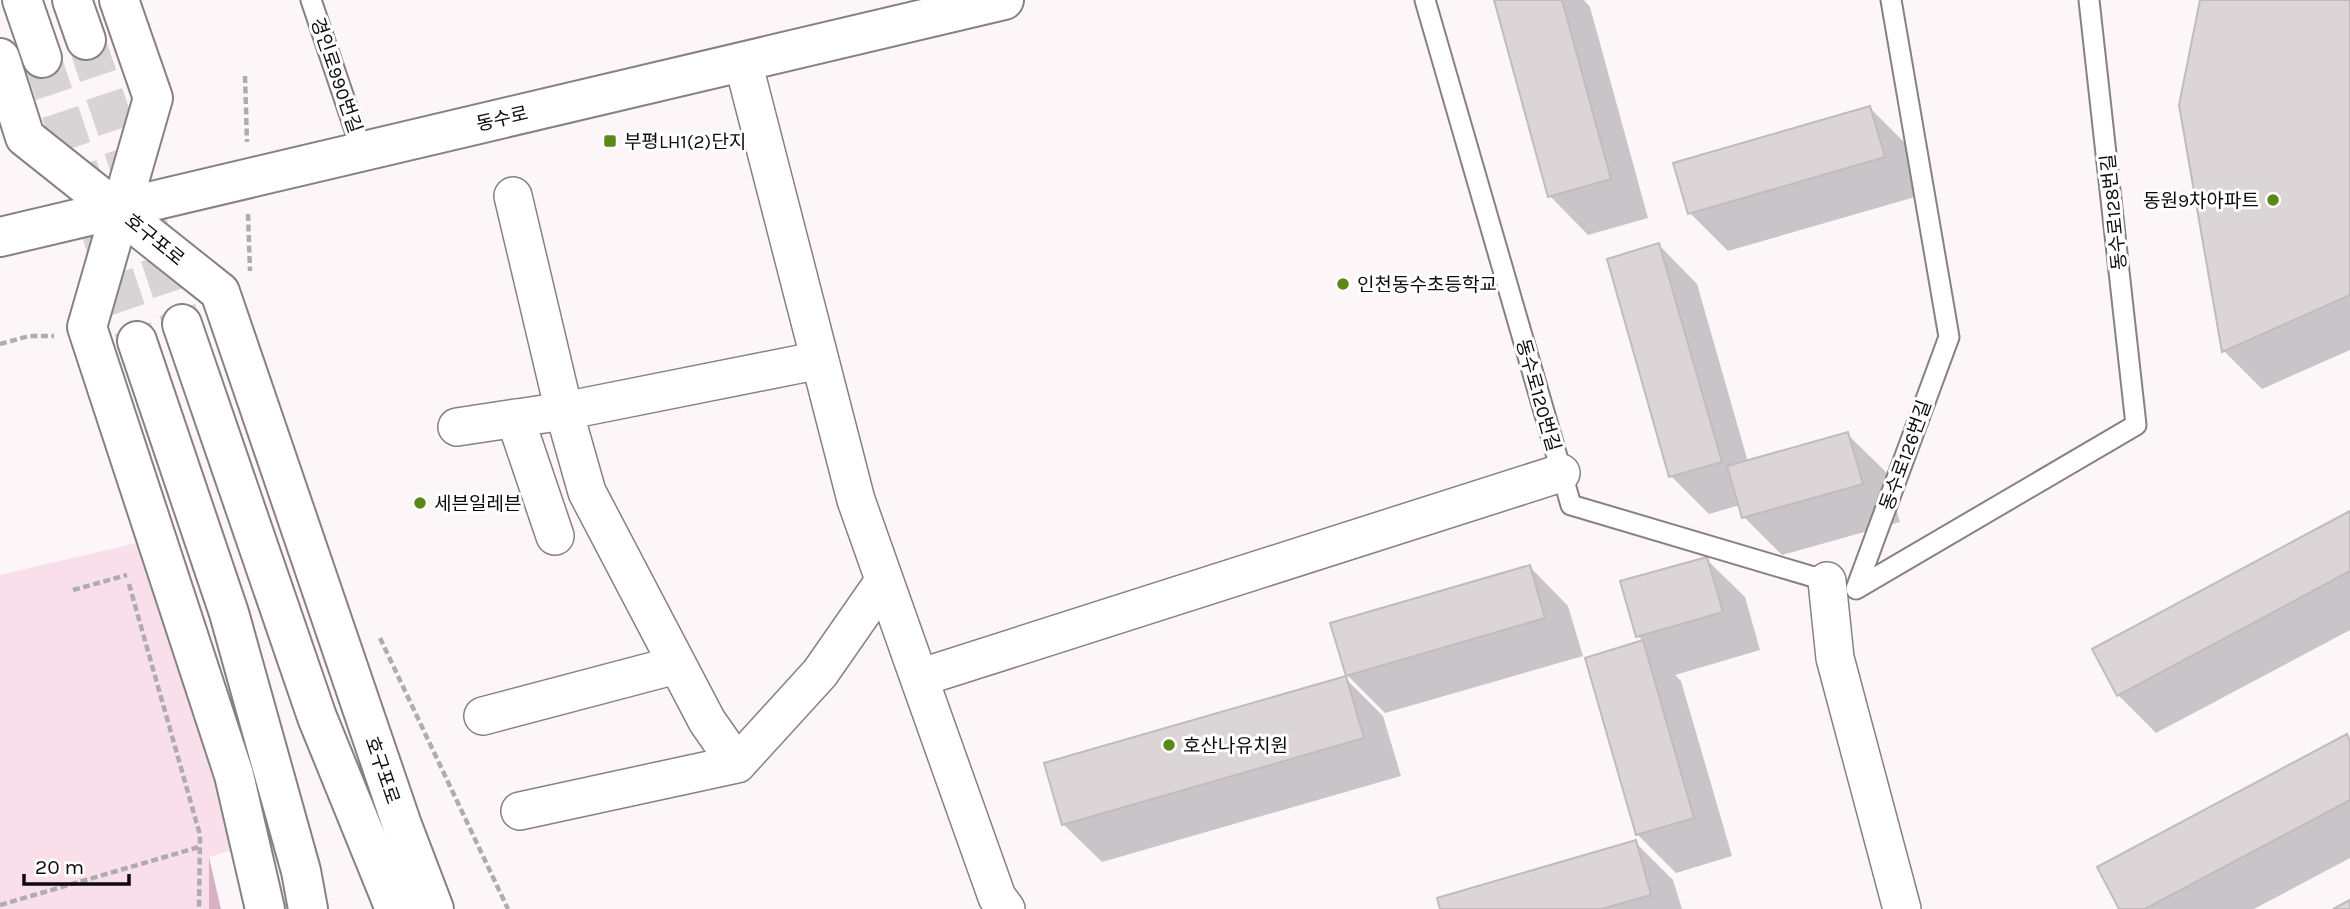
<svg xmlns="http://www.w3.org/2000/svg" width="2350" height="909" font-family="Karla,'Noto Sans KR',sans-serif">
<rect width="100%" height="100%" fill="#fcf6f9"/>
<!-- green -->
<path fill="#f8dfea" d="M 149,540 L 238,848 L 209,857 L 209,909 L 0,909 L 0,575 Z"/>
<!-- forest -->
<path fill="#d7b2c2" d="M 209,857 L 221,909 L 209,909 Z"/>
<!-- shadow -->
<path fill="#0003" d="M 1496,0 L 1584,0 L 1590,7 L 1648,218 L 1588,235 L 1550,196 Z
M 2202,0 L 2350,0 L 2350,350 L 2262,389 L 2224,351 Z
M 1870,108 L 1908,146 L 1922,195 L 1728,251 L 1690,213 Z
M 1659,245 L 1697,284 L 1748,462 L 1847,434 L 1886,472 L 1900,522 L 1782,555 L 1744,517 L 1740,505 L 1709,514 L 1671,476 Z
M 2350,513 L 2350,630 L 2156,733 L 2118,695 Z
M 1706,559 L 1745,597 L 1760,650 L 1675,675 L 1681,681 L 1732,856 L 1676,873 L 1637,834 L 1587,659 L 1644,642 L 1638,636 Z
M 1530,567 L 1568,606 L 1583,656 L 1385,713 L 1347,675 Z
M 1345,678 L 1383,716 L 1401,776 L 1102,862 L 1063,824 Z
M 2346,737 L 2350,740 L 2350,858 L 2254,909 L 2121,909 Z
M 1635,842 L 1673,880 L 1682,909 L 1442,909 Z"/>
<!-- building -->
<path fill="#dbd5d7" stroke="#c1bbbe" stroke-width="2" d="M 1494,0 L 1562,0 L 1611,179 L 1548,197 Z
M 2200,0 L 2350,0 L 2350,295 L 2222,352 L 2179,105 Z
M 1870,106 L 1885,157 L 1688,214 L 1673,163 Z
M 1659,243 L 1722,462 L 1669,477 L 1607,259 Z
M 1848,432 L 1863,484 L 1742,518 L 1727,466 Z
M 2350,511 L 2350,571 L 2117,696 L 2092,649 Z
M 1707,557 L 1723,612 L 1636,637 L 1620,581 Z
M 1530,565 L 1545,618 L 1346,676 L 1330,623 Z
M 1643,640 L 1694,818 L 1636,835 L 1585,658 Z
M 1346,676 L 1364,738 L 1062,825 L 1044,763 Z
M 2347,734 L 2350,741 L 2350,800 L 2145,909 L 2119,909 L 2097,867 Z
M 1636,840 L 1651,895 L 1601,909 L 1440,909 L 1437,898 Z
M 2350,900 L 2350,909 L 2333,909 Z"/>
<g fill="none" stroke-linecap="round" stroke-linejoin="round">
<!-- secondary-tunnel -->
<path stroke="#d8d3d5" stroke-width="38" stroke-dasharray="38 19" stroke-linecap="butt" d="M 86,40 L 182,324
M 42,58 L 137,341"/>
<defs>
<path id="service" d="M 311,0 L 362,151
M 1425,0 L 1571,505 L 1834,583
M 1891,0 L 1949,337 L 1856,589 L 2136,425 L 2089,0"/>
<path id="minor" d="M 743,62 L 856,500 L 919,678 L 1561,473
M 513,196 L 564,411 L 820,360
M 515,418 L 555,536
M 457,427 L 564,411 L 587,492 L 707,721 L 737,764 L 820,673 L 884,581
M 1827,581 L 1835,658 L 1902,909
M 919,678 L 997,897 L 1006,909
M 483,716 L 676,665
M 520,811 L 737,764"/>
<path id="tertiary" d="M 0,237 L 1004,0"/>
<path id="secondary" d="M 22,0 L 42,58
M 72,0 L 86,40
M 119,0 L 153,98 L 87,327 L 234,775 L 265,909
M 0,58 L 25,137 L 220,292 L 402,825 L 434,909
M 182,324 L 317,717 L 395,909
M 137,341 L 229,613 L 301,871 L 308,909"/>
</defs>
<!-- service casing -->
<use href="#service" stroke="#878184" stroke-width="23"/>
<!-- minor casing -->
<use href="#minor" stroke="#878184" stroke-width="40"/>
<!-- tertiary casing -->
<use href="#tertiary" stroke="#878184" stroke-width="42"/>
<!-- secondary casing -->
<use href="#secondary" stroke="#878184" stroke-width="42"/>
<!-- path -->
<path stroke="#b0acae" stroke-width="4.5" stroke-dasharray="7 3.5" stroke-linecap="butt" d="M 245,76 L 247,142
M 248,214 L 250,271
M 0,344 L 29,336 L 54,336
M 129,584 L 200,835 L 199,909
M 73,590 L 127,575
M 380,638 L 508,909
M 0,905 L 199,847"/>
<!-- service -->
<use href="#service" stroke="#fff" stroke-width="19"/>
<!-- minor -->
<use href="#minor" stroke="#fff" stroke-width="37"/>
<!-- tertiary -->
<use href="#tertiary" stroke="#fff" stroke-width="38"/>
<!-- secondary -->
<use href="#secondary" stroke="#fff" stroke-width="38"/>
</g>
<!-- markers -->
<g fill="#5c8817" stroke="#fff" stroke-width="2.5">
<rect x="603" y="134" width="14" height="14" rx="3.5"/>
<circle cx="2273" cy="200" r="7"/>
<circle cx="1343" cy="284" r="7"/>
<circle cx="420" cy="503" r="7"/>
<circle cx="1169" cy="745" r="7"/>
</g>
<g text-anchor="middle" stroke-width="6" stroke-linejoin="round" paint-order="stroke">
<!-- street labels -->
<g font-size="19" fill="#0d0b0c" stroke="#fff">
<text transform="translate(337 75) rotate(71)" y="7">경인로990번길</text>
<text transform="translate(502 118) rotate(-13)" y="7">동수로</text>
<text transform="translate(2113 212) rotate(-96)" y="7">동수로128번길</text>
<text transform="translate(155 239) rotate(39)" y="7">호구포로</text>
<text transform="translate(1539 395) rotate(74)" y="7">동수로120번길</text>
<text transform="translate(1905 455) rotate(-70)" y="7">동수로126번길</text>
<text transform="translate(383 770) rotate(71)" y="7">호구포로</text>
</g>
<!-- poi labels -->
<g font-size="19" fill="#0d0b0c" stroke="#fff" text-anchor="start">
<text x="624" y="148">부평LH1(2)단지</text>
<text x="2259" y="207" text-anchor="end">동원9차아파트</text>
<text x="1357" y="291">인천동수초등학교</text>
<text x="434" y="510">세븐일레븐</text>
<text x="1183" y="752">호산나유치원</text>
</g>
</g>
<!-- scale -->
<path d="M24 874v10h105v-10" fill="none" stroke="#0d0b0c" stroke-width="3.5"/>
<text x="35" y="874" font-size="21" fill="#0d0b0c" stroke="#ffffff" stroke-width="5" paint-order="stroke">20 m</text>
</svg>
